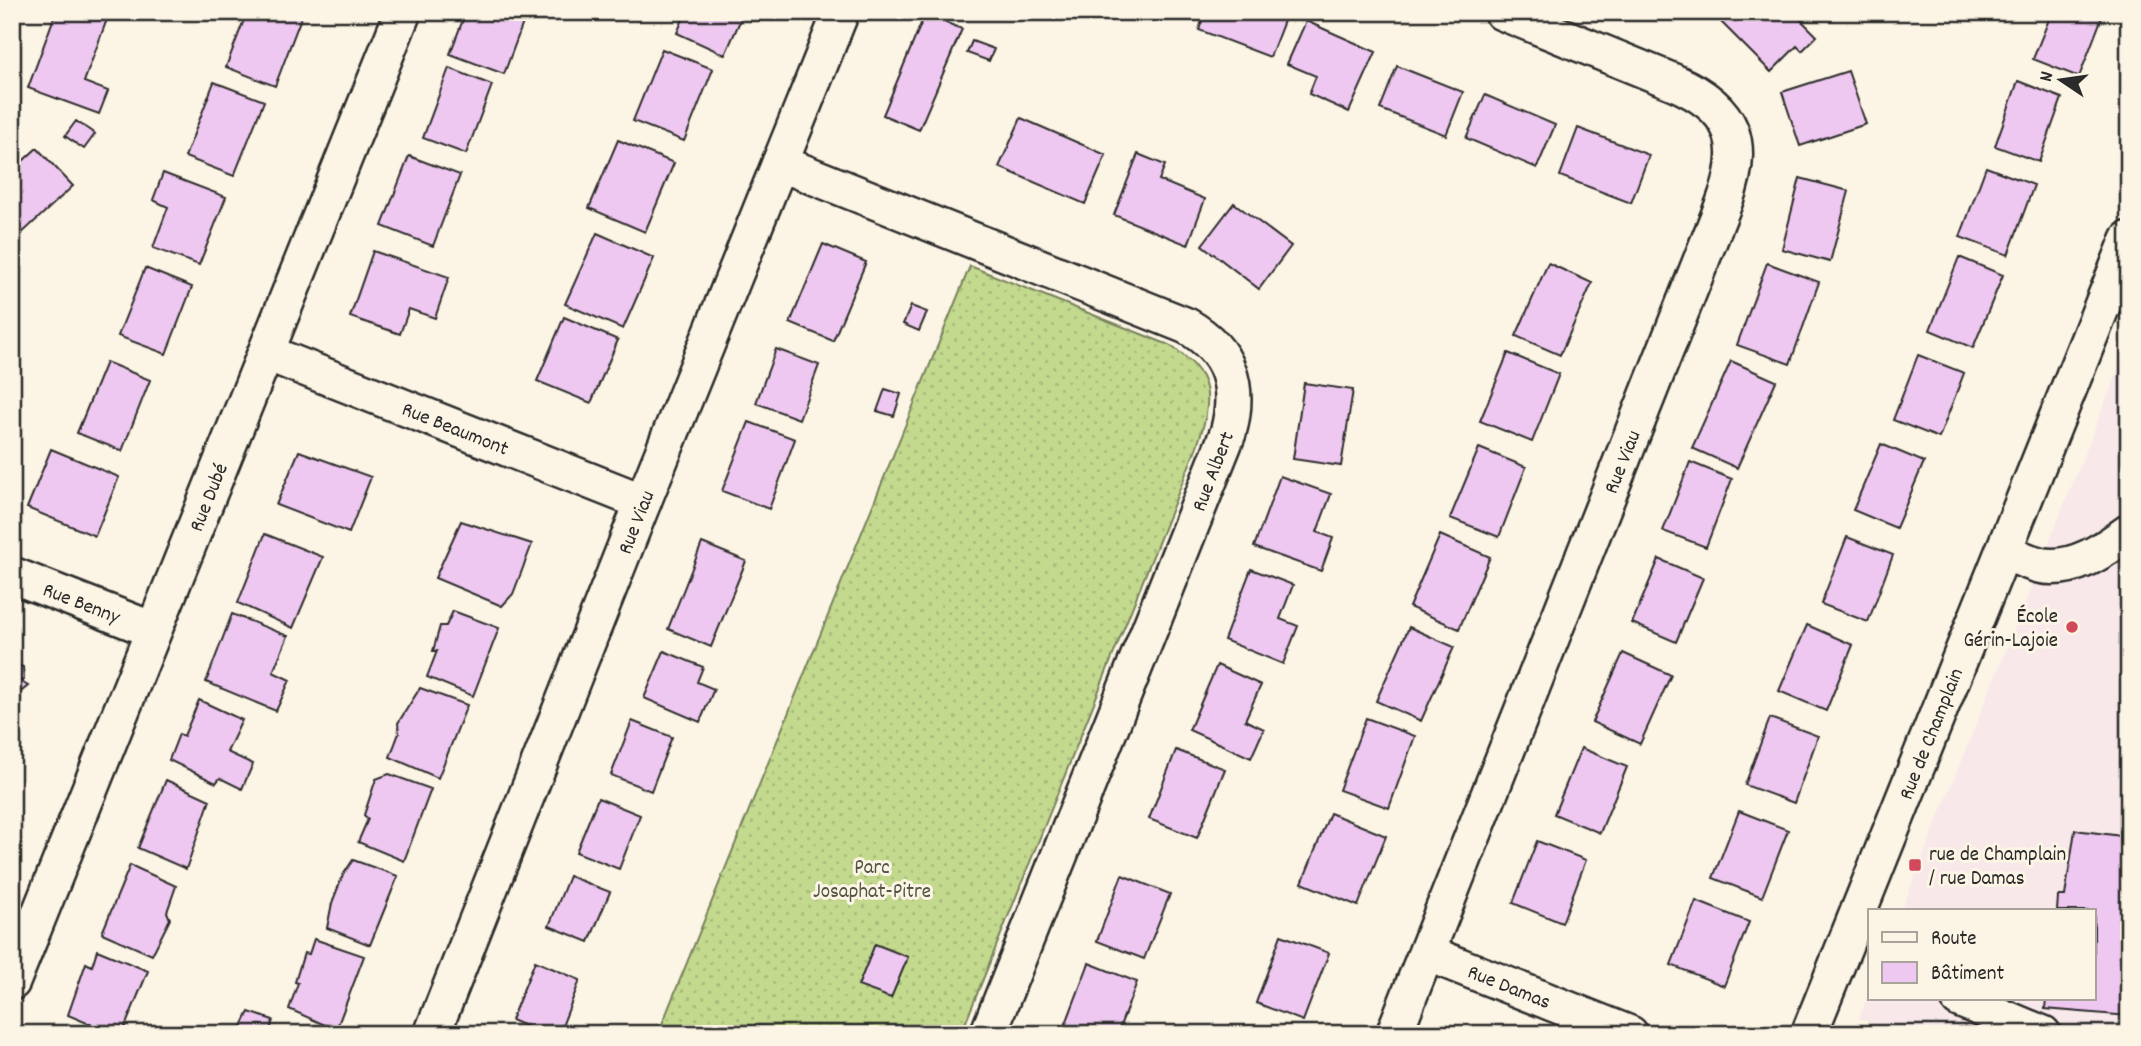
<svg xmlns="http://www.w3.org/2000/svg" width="2141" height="1046" font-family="Dekko,sans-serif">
<defs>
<pattern id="grass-dots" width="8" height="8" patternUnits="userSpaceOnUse" patternTransform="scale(1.75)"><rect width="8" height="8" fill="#c3d98e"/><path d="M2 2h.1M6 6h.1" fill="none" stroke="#a8ba7b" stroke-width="1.8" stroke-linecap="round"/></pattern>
</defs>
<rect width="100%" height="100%" fill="#fcf5e5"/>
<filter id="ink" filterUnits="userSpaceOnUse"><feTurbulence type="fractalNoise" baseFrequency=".0143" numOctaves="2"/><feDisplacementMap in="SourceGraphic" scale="14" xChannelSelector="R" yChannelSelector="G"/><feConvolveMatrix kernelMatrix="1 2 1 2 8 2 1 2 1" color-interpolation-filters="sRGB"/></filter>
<g filter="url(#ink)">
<!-- built -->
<path fill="#f8e8e9" d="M 2129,343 L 2129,1034 L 1898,1034 L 1859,1018 L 1870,990 L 1870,999 L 2094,999 L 2094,911 L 1901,911 Z"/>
<!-- grass -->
<path fill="url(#grass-dots)" stroke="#77825c" stroke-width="2" d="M 970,266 L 1169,345 C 1215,373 1213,400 1197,446 L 961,1034 L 658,1034 Z"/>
<!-- building -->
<path fill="#efc8f1" stroke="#2b2b2b" stroke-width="2" d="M 56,12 L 90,12 L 107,19 L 84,82 L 108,91 L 99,114 L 28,88 Z
M 247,12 L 296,12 L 302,15 L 275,86 L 226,67 Z
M 477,12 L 527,12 L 504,74 L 450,54 L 464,17 L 474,20 Z
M 686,12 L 744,12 L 725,55 L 677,33 Z
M 1205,12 L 1284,12 L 1287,13 L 1270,57 L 1199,30 Z
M 1728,12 L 1793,12 L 1817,36 L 1802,51 L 1797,46 L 1771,72 L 1719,20 Z
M 2052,12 L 2104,12 L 2079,77 L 2033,59 Z
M 925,14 L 962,29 L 919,130 L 883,115 Z
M 1306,21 L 1376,52 L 1349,112 L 1309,94 L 1316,76 L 1287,64 Z
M 972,41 L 994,49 L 989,61 L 967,53 Z
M 662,49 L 713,69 L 684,141 L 633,121 Z
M 1397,66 L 1463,92 L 1446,135 L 1380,109 Z
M 449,68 L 492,85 L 466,154 L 423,138 Z
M 1848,71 L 1866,124 L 1800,146 L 1782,92 Z
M 2018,81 L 2062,98 L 2039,162 L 1995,146 Z
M 214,82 L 264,101 L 234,176 L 185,157 Z
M 1485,95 L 1555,125 L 1537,168 L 1466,138 Z
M 1021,118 L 1106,155 L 1085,204 L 999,167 Z
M 76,121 L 95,134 L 84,149 L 65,136 Z
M 1578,128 L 1649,155 L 1631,203 L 1560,176 Z
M 618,140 L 674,163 L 645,232 L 589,208 Z
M 37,148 L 73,186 L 19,236 L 12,230 L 12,171 Z
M 1138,154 L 1165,165 L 1159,180 L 1205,199 L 1188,245 L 1114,215 Z
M 409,156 L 460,175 L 433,246 L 382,226 Z
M 1986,167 L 2034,185 L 2008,255 L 1960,237 Z
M 163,173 L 226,197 L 199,265 L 153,248 L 168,207 L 153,200 Z
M 1800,178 L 1849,191 L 1830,262 L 1782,249 Z
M 1234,203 L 1291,246 L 1259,289 L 1202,245 Z
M 597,233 L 654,258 L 623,329 L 565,304 Z
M 823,244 L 866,262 L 833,341 L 790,323 Z
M 373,251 L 449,277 L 435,318 L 409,309 L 400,334 L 350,317 Z
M 1959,257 L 2003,275 L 1973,348 L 1930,330 Z
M 1548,263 L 1592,283 L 1560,355 L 1516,336 Z
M 1767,263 L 1819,282 L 1790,364 L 1737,345 Z
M 145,268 L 192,287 L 166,354 L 118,336 Z
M 911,306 L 927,312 L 919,331 L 903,324 Z
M 564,317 L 618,340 L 591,403 L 537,381 Z
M 776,349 L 819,365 L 799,419 L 756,403 Z
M 1508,353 L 1559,374 L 1532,442 L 1480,421 Z
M 1918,355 L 1964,373 L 1939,438 L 1893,420 Z
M 1731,361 L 1776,381 L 1737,468 L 1692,448 Z
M 106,362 L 150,380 L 122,451 L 77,433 Z
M 1304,383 L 1353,390 L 1341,466 L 1293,459 Z
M 885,389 L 901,394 L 894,416 L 877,411 Z
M 749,422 L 795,439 L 769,509 L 722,491 Z
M 1881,444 L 1924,462 L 1896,528 L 1853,510 Z
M 1479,448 L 1526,467 L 1499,537 L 1450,518 Z
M 51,449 L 119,477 L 95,536 L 27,508 Z
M 299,451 L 371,477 L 349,533 L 276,505 Z
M 1690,462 L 1732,479 L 1706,547 L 1663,531 Z
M 1280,476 L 1331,494 L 1317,532 L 1333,538 L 1321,571 L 1254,547 Z
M 461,521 L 532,544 L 513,594 L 502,606 L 435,578 Z
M 265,534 L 323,557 L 293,628 L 238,603 Z
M 1440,535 L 1490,557 L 1459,629 L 1409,607 Z
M 1847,537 L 1893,555 L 1868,622 L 1821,604 Z
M 702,543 L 746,561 L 711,647 L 668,629 Z
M 1659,559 L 1703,578 L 1676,642 L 1632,623 Z
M 1251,569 L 1293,585 L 1280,619 L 1298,626 L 1283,664 L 1224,640 Z
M 453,611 L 499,628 L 473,696 L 427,677 L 437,651 L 433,651 L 440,626 L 446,626 Z
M 232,614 L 288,636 L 273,672 L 290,680 L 276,711 L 206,682 Z
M 1807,625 L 1853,645 L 1826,711 L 1779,691 Z
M 1409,627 L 1454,647 L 1421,721 L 1376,701 Z
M 664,651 L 703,667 L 697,682 L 714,689 L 700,722 L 644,698 Z
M 1623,653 L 1671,675 L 1640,744 L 1592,722 Z
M 12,663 L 23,667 L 24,680 L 20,681 L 28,686 L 12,699 Z
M 1217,665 L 1261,685 L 1245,720 L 1264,729 L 1251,758 L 1189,730 Z
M 420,688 L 467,705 L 438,778 L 390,757 L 399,733 L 398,723 Z
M 199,700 L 242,720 L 227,752 L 253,764 L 242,789 L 220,778 L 216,783 L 169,760 L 179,734 L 184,736 Z
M 1366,718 L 1415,736 L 1389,808 L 1339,790 Z
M 1770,718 L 1818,736 L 1794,803 L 1745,785 Z
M 632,721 L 672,737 L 651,791 L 611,775 Z
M 1581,748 L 1627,767 L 1600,833 L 1554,814 Z
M 1176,750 L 1225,769 L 1197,838 L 1149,819 Z
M 389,774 L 431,789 L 404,861 L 358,842 L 368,819 L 364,815 L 376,779 Z
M 166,780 L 210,800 L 186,869 L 138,848 Z
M 598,798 L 640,815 L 619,869 L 576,852 Z
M 1739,811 L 1788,830 L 1762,897 L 1713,878 Z
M 1330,813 L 1386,836 L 1358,906 L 1302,883 Z
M 2075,830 L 2129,837 L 2129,1016 L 2045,1009 L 2046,999 L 2094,999 L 2094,911 L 2057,911 L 2058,896 L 2065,896 Z
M 1537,841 L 1586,860 L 1562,923 L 1513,903 Z
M 353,860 L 398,876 L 370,945 L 327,928 L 332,903 L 343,875 Z
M 130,865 L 176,886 L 167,912 L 170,919 L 152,955 L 102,933 Z
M 1122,875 L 1170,894 L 1144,959 L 1097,941 Z
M 569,876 L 610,892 L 589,942 L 549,926 Z
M 1696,901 L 1749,922 L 1724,986 L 1671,965 Z
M 1281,935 L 1329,953 L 1303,1021 L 1256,1003 Z
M 314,939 L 364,956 L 336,1030 L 289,1009 L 298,983 L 295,982 L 304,953 L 309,954 Z
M 875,944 L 908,957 L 891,998 L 858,986 Z
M 97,950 L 148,971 L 122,1034 L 113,1034 L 68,1015 L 86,963 L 92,966 Z
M 535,961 L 580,980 L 559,1034 L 544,1034 L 511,1020 Z
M 1089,963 L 1137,982 L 1117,1034 L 1062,1034 Z
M 249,1012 L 273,1020 L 269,1034 L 252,1034 L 241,1028 Z
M 1249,1026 L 1267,1034 L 1245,1034 Z"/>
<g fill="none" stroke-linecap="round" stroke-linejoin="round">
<defs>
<g id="minor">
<path d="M 780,163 L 1187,326 C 1229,350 1241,386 1228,433 L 988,1034"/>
<path id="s1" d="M 267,353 L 643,502"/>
<path d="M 2004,551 C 2015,556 2027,562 2039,565 C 2072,573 2104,550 2129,532"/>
<path id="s2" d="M 12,575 L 153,630"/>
<path id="s3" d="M 1427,953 L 1630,1034"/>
<path id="s4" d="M 12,982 L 403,12"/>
<path d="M 1959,999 L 2043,1034"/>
<path id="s5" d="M 432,1034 L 643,502 L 841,12"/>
<path id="s6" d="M 1394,1034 L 1724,203 C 1747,143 1734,108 1674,82 L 1502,12"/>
<path id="s7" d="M 1809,1034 L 2129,239"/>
</g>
</defs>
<!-- minor casing -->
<use href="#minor" stroke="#2b2b2b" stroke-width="40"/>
<!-- minor -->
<use href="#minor" stroke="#fcf5e5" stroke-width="35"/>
</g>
</g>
<!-- markers -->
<g fill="#d1495b" stroke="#fcf5e5" stroke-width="2.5">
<circle cx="2072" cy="627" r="7"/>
<rect x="1908" y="858" width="14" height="14" rx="3.5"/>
</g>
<g text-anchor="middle" stroke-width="6" stroke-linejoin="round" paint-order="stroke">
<!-- street labels -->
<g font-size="21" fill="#2b2b2b" stroke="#fcf5e5">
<text dy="7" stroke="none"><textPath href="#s1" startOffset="203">Rue Beaumont</textPath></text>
<text dy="7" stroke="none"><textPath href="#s6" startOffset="616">Rue Viau</textPath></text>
<text transform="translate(1212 471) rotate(-69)" y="7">Rue Albert</text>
<text dy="7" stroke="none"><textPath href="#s4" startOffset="523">Rue Dubé</textPath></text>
<text dy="7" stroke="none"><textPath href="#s5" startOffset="551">Rue Viau</textPath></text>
<text dy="7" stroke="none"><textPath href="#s2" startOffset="75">Rue Benny</textPath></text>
<text dy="7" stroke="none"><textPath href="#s7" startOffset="324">Rue de Champlain</textPath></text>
<text dy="7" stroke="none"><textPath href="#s3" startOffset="89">Rue Damas</textPath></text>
</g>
<!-- poi labels -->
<g font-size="21" fill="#2b2b2b" stroke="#fcf5e5" text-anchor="end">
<text x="2058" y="622">École<tspan x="2058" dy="24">Gérin-Lajoie</tspan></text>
<text x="1929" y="860" text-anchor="start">rue de Champlain<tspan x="1929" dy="24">/ rue Damas</tspan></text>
</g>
<!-- park labels -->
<g font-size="21" fill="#515644" stroke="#fcf5e5">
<text x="872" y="873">Parc<tspan x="872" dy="24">Josaphat-Pitre</tspan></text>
</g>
</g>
<!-- margin -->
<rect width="2141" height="1046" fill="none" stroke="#fcf5e5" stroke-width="42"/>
<rect x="21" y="21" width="2099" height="1004" fill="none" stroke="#2b2b2b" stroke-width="2.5" filter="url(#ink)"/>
<!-- legend -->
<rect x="1868" y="909" width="228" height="91" fill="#fcf5e5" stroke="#a8a49b" stroke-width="2"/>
<rect x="1882" y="932" width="35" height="10" fill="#fcf5e5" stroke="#a8a49b" stroke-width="2"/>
<text x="1931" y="944" font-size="21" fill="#2b2b2b">Route</text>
<rect x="1882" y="962" width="35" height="21" fill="#efc8f1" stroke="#a8a49b" stroke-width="2"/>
<text x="1931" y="979" font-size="21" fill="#2b2b2b">Bâtiment</text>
<!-- north arrow -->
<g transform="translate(2061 80) rotate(283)" stroke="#fcf5e5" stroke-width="5" paint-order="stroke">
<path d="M0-5L12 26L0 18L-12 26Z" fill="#2b2b2b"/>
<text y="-10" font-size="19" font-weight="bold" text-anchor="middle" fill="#2b2b2b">N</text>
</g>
</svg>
